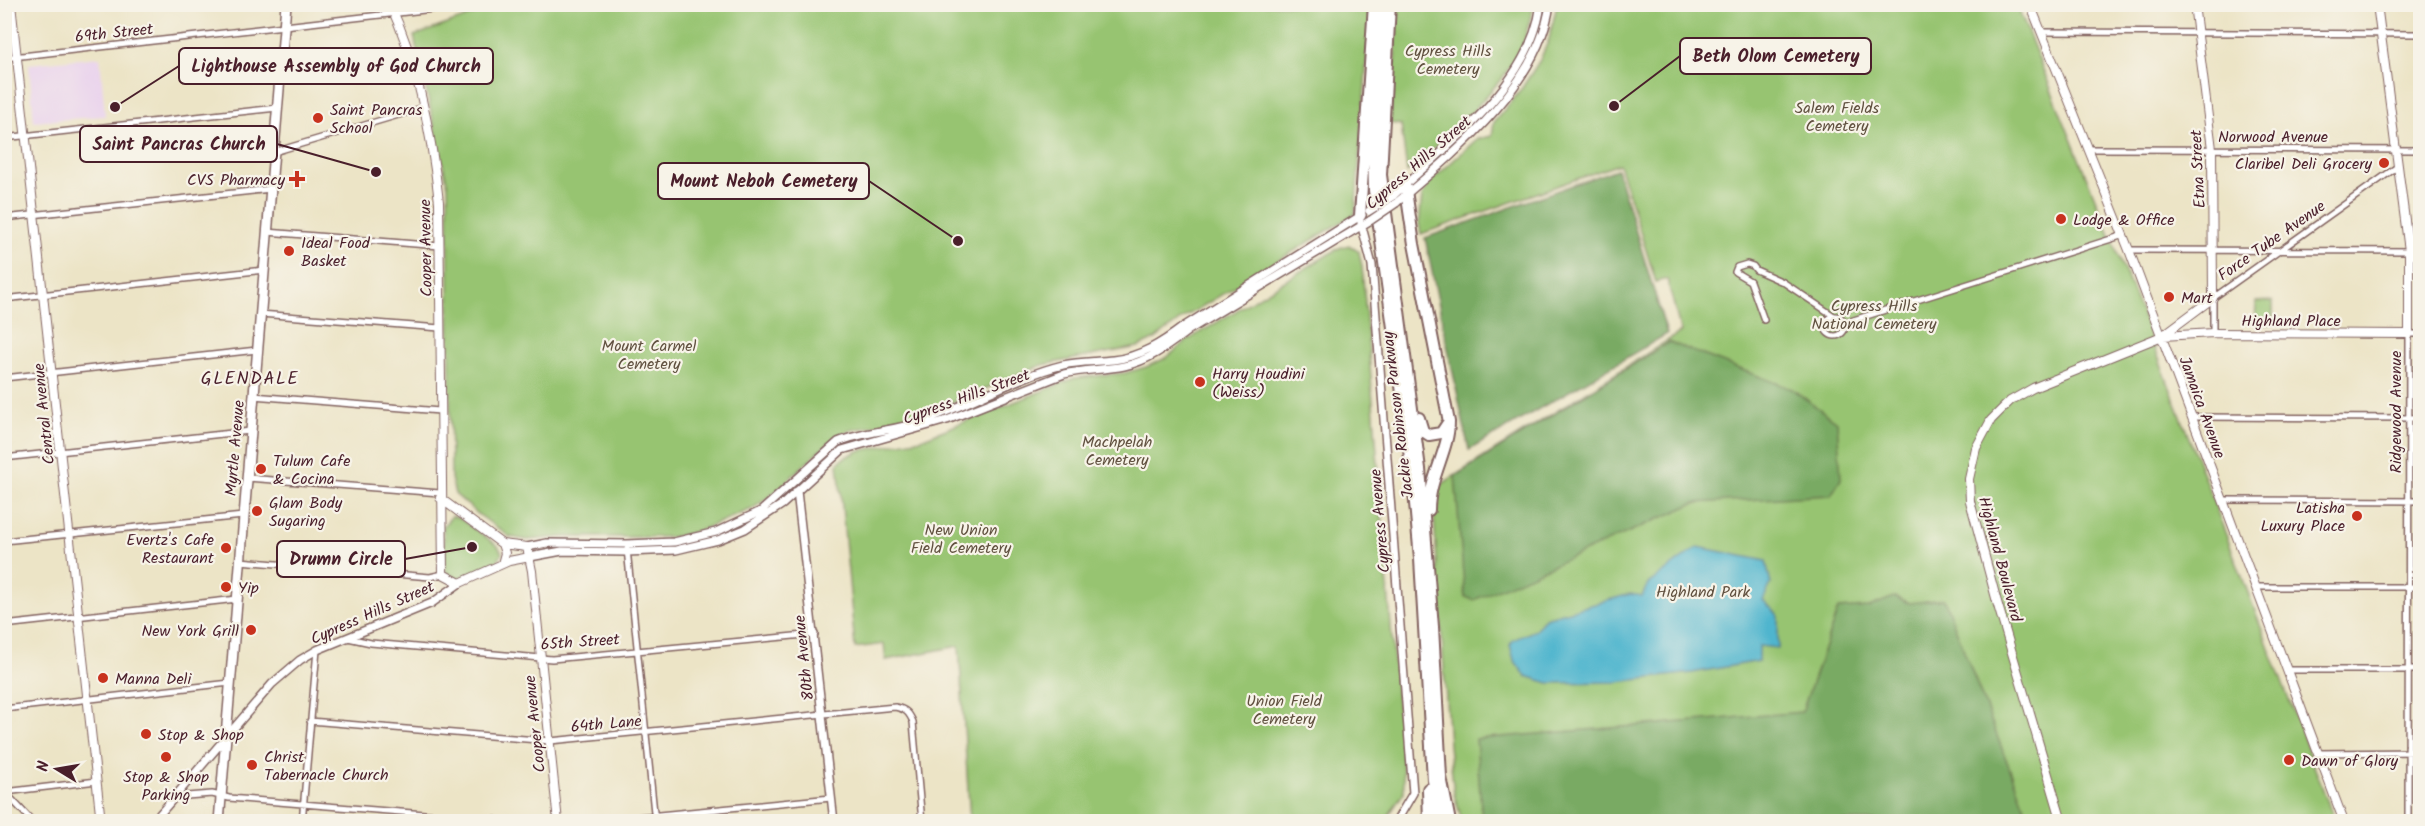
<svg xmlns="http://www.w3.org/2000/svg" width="2425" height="826" font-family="Kalam,sans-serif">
<rect width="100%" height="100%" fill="#f7f3e8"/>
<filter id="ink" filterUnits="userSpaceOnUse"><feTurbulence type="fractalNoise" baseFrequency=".0167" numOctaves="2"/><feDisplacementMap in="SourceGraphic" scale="12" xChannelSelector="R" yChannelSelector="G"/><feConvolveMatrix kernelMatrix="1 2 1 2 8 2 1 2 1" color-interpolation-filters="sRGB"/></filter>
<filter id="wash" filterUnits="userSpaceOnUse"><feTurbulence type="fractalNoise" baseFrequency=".008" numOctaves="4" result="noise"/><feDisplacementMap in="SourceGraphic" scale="24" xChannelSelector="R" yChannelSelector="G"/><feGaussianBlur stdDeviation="1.35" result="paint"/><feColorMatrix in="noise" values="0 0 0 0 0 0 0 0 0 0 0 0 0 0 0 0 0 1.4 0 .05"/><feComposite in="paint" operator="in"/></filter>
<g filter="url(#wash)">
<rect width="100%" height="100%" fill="#ece4c6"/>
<!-- built -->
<path fill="#e9d2ed" d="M 100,57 L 105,116 L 34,122 L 29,64 Z"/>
<!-- green -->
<path fill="#97c471" stroke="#70724e" stroke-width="1.5" d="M 503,4 L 1371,5 L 1355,214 L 1183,318 L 1155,339 L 1138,347 L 1042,365 L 910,420 L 851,430 L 837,437 L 820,450 L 774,493 L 752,509 L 698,531 L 672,537 L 564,537 L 527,540 L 510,537 L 478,514 L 455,494 L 451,478 L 448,186 L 414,36 Z
M 1399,5 L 1534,5 L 1522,48 L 1503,77 L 1466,119 L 1407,172 L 1401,125 L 1390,123 Z
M 1557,5 L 2017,5 L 2143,317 L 2335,821 L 1462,821 L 1454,794 L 1449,745 L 1434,516 L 1437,487 L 1681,332 L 1667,279 L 1656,282 L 1619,164 L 1421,234 L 1419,224 L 1422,196 L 1430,182 L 1477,139 L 1492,136 L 1494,122 L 1520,91 L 1540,60 L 1549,39 Z
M 1349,245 L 1359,252 L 1362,266 L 1404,787 L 1404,792 L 1385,821 L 970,821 L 959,646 L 886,660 L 884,644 L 855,648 L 838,463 L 844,458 L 858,451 L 921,439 L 1075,378 L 1125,373 L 1146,367 L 1166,358 L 1188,340 L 1339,248 Z
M 2273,301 L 2273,325 L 2255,324 L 2256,302 Z
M 452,516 L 459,518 L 498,546 L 502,553 L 497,562 L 457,579 L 446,572 L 443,526 Z"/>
<!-- forest -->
<path fill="#79aa63" stroke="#626447" stroke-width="1.5" d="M 1617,169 L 1667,334 L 1469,450 L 1425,238 Z
M 1669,342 L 1792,389 L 1837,422 L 1841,479 L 1831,495 L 1695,503 L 1474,600 L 1465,597 L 1455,476 Z
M 1894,597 L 1909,603 L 1944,599 L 2030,821 L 1482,821 L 1476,739 L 1802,712 L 1838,609 L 1869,607 Z"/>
<!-- water -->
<path fill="#4fb5ce" stroke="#4c6a7c" stroke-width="1.5" d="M 1698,547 L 1766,561 L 1771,584 L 1763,600 L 1778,615 L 1778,648 L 1759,646 L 1759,661 L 1692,673 L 1617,682 L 1549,683 L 1526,676 L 1514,660 L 1510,645 L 1513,640 L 1536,630 L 1545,618 L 1630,594 L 1642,596 L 1648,584 Z"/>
</g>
<g filter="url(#ink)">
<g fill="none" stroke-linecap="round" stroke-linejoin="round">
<defs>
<path id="minor" d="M 2041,32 L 2420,34
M 4,58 L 477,4
M 4,138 L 277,108
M 2090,149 L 2420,150
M 274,152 L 422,108
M 4,218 L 271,189
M 267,232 L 440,246
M 2129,250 L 2420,251
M 4,299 L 264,270
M 260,314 L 440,328
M1825 326a10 10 0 1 1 20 0a10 10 0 1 1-20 0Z
M 1764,320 L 1750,281 L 1735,272 L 1737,267 L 1747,264 L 1753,266 L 1756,270 L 1783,282 L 1834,316
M 1844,323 L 2124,235
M 2213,333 L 2213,298 L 2397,167
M 4,378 L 257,350
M 253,396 L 440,411
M 2192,417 L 2420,418
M 4,458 L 250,431
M 247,478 L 440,493
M 2223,500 L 2420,501
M 4,541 L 243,516
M 627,549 L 655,822
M 240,561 L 430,577 L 443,574
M 2256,587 L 2420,587
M 4,625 L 237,599
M 348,638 L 371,643 L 552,659 L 815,634
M 2287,670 L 2420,670
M 4,709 L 230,683
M 310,721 L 550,741 L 895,707 C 905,709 909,712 913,722 L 922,822
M 2318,753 L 2420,752
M 4,791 L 33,822
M 5,792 L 97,781
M 174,797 L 212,794 L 229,798 L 522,822
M 302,822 L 317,650
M 587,822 L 831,798
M 2408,822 L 2409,334 L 2420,334"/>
<path id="tertiary" d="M 1393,196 C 1448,144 1531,85 1541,4
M 1396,203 C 1455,153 1539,85 1550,4
M 1361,223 L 1372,265 L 1413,793 L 1396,822
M 797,491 L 834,822
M 527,547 L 547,543 L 627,544 L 674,542 L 716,532 L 761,511 L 838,442 C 865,431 895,431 922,421 C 970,405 1014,377 1063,365 C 1080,361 1096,362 1113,360 C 1140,357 1162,343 1183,327 L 1362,215
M 530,557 L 562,551 L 627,552 L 676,550 L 718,540 L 745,529 L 783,504 L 842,450 L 947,420 L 1064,374 C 1084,369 1104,370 1124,366 C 1149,361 1169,345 1189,330 L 1371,220
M 153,822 L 272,684 L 300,660 L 317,650 L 432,603 L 460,583"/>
<path id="secondary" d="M 11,4 L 101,822
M 390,4 C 418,65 432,136 439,202 L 443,574 L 460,583 L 509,561 L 530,557
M 2030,4 L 2129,250 L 2344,822
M 2163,336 L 2213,333 L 2409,334 L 2409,251 L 2377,4
M 440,498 L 502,544 L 527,547 L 532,571 L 558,822
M 502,564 L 505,553 L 502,544
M 2062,822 L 1997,602 L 1970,501 L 1969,479 L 1976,448 L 1991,420 L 2010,401 L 2033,388 L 2162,336 L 2213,298 L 2212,149 L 2194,4"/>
<path id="primary" d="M 219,822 L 286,4"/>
<path id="motorway" d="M 1381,4 L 1373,148 L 1374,190 L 1403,400 L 1414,492 L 1420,559 L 1433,780 L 1440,822
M 1390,4 L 1381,175 L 1420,469 L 1433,627 L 1441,777 L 1450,822
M 1405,184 L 1414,244 L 1449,422 C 1449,450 1429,478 1429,510
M 1360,216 L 1374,4
M 1419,418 L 1423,431 L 1429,435 L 1441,433 L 1447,424
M 1428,789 L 1429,822"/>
</defs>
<!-- minor casing -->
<use href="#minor" stroke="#836461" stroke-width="8"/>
<!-- tertiary casing -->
<use href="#tertiary" stroke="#836461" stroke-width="10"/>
<!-- secondary casing -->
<use href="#secondary" stroke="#836461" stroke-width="10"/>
<!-- primary casing -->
<use href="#primary" stroke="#836461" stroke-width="12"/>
<!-- motorway casing -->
<use href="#motorway" stroke="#836461" stroke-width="14"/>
<!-- minor -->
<use href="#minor" stroke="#fff" stroke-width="5"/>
<!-- tertiary -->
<use href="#tertiary" stroke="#fff" stroke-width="7"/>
<!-- secondary -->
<use href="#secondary" stroke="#fff" stroke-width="8"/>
<!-- primary -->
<use href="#primary" stroke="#fff" stroke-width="9"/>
<!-- motorway -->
<use href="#motorway" stroke="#fff" stroke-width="10"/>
<defs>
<path id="tertiary-bridge" d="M 1369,211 L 1393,196
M 1371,220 L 1396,203"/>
</defs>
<!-- tertiary-bridge casing -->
<use href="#tertiary-bridge" stroke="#836461" stroke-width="10" stroke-linecap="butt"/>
<!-- tertiary-bridge -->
<use href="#tertiary-bridge" stroke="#fff" stroke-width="7"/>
</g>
</g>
<!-- markers -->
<g fill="#c8321e" stroke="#f7f3e8" stroke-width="2">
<circle cx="318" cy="118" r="6"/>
<circle cx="2384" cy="163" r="6"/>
<path d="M294 170h6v6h6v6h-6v6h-6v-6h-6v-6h6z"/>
<circle cx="2061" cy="219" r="6"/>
<circle cx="289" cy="251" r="6"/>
<circle cx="2169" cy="297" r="6"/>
<circle cx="1200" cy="382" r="6"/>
<circle cx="261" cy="469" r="6"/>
<circle cx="257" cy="511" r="6"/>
<circle cx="2357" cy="516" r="6"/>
<circle cx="226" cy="548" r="6"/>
<circle cx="226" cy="587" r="6"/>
<circle cx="251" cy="630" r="6"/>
<circle cx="103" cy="678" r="6"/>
<circle cx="146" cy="734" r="6"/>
<circle cx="166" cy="757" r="6"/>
<circle cx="2289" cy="760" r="6"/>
<circle cx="252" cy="765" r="6"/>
</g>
<g text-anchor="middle" stroke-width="4.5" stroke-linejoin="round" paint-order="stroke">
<!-- street labels -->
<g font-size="16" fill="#4a1f2b" stroke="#f7f3e8">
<text transform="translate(114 32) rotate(-6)" y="6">69th Street</text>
<text x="2273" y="142">Norwood Avenue</text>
<text transform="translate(1418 162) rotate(-41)" y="6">Cypress Hills Street</text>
<text transform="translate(2197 169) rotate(-93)" y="6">Etna Street</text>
<text transform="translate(2271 240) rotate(-35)" y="6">Force Tube Avenue</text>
<text transform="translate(425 248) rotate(-91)" y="6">Cooper Avenue</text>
<text x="2291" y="326">Highland Place</text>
<text transform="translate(966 396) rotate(-20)" y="6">Cypress Hills Street</text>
<text transform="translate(2203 407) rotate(70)" y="6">Jamaica Avenue</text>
<text transform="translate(2395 412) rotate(-90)" y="6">Ridgewood Avenue</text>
<text transform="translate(43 414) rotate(-96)" y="6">Central Avenue</text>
<text transform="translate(1397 415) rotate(-97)" y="6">Jackie Robinson Parkway</text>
<text transform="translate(234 448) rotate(-85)" y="6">Myrtle Avenue</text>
<text transform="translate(1379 521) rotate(-95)" y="6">Cypress Avenue</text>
<text transform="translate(2001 559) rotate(75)" y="6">Highland Boulevard</text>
<text transform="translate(372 612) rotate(-24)" y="6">Cypress Hills Street</text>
<text transform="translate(580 641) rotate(-4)" y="6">65th Street</text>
<text transform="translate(803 658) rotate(-96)" y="6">80th Avenue</text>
<text transform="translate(606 723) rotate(-5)" y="6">64th Lane</text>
<text transform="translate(534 724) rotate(-96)" y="6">Cooper Avenue</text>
</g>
<!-- park labels -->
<g font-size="16" fill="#615140" stroke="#f7f3e8">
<text x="1448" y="56">Cypress Hills<tspan x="1448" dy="18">Cemetery</tspan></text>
<text x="1837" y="113">Salem Fields<tspan x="1837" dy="18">Cemetery</tspan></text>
<text x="1874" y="311">Cypress Hills<tspan x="1874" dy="18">National Cemetery</tspan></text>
<text x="649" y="351">Mount Carmel<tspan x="649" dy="18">Cemetery</tspan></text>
<text x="1117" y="447">Machpelah<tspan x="1117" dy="18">Cemetery</tspan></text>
<text x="961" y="535">New Union<tspan x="961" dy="18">Field Cemetery</tspan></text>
<text x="1703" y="597">Highland Park</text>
<text x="1284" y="706">Union Field<tspan x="1284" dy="18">Cemetery</tspan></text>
</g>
<!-- poi labels -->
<g font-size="16" fill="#4a1f2b" stroke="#f7f3e8" text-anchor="start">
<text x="330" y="115">Saint Pancras<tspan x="330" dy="18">School</tspan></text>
<text x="2372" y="169" text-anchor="end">Claribel Deli Grocery</text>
<text x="285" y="185" text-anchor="end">CVS Pharmacy</text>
<text x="2073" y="225">Lodge &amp; Office</text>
<text x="301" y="248">Ideal Food<tspan x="301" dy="18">Basket</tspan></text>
<text x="2181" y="303">Mart</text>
<text x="1212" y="379">Harry Houdini<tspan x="1212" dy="18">(Weiss)</tspan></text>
<text x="273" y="466">Tulum Cafe<tspan x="273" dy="18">&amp; Cocina</tspan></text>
<text x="269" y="508">Glam Body<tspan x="269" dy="18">Sugaring</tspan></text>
<text x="2345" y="513" text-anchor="end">Latisha<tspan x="2345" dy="18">Luxury Place</tspan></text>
<text x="214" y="545" text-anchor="end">Evertz's Cafe<tspan x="214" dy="18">Restaurant</tspan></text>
<text x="238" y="593">Yip</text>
<text x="239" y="636" text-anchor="end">New York Grill</text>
<text x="115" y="684">Manna Deli</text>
<text x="158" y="740">Stop &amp; Shop</text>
<text x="264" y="762">Christ<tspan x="264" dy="18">Tabernacle Church</tspan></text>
<text x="2301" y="766">Dawn of Glory</text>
<text x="166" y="782" text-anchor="middle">Stop &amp; Shop<tspan x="166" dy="18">Parking</tspan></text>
</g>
<!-- neighbourhood labels -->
<g font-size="18" letter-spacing="1.5" fill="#4a1f2b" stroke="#f7f3e8">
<text x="250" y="384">GLENDALE</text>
</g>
</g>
<!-- callouts -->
<path fill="none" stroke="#4a1f2b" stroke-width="2" d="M1614 106L1680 56M115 107L179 66M376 172L277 144M958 241L869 181M472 547L405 559"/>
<g fill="#4a1f2b" stroke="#f7f3e8" stroke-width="2">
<circle cx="1614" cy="106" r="6"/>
<circle cx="115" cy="107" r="6"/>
<circle cx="376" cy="172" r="6"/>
<circle cx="958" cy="241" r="6"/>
<circle cx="472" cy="547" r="6"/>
</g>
<g fill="#f7f3e8" stroke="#4a1f2b" stroke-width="2">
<rect x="1680" y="38" width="191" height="36" rx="6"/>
<rect x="179" y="48" width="314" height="36" rx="6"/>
<rect x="80" y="126" width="197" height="36" rx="6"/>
<rect x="658" y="163" width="211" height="36" rx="6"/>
<rect x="277" y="541" width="128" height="36" rx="6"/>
</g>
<g font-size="18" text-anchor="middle" font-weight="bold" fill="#4a1f2b">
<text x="1776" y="62">Beth Olom Cemetery</text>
<text x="336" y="72">Lighthouse Assembly of God Church</text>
<text x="179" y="150">Saint Pancras Church</text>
<text x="764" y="187">Mount Neboh Cemetery</text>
<text x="341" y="565">Drumn Circle</text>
</g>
<!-- margin -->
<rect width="2425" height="826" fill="none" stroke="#f7f3e8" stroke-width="24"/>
<!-- north arrow -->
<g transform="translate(57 769) rotate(281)" stroke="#f7f3e8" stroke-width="4.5" paint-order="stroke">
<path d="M0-4.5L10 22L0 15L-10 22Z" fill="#4a1f2b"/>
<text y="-9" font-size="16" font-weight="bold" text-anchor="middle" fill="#4a1f2b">N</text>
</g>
</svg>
